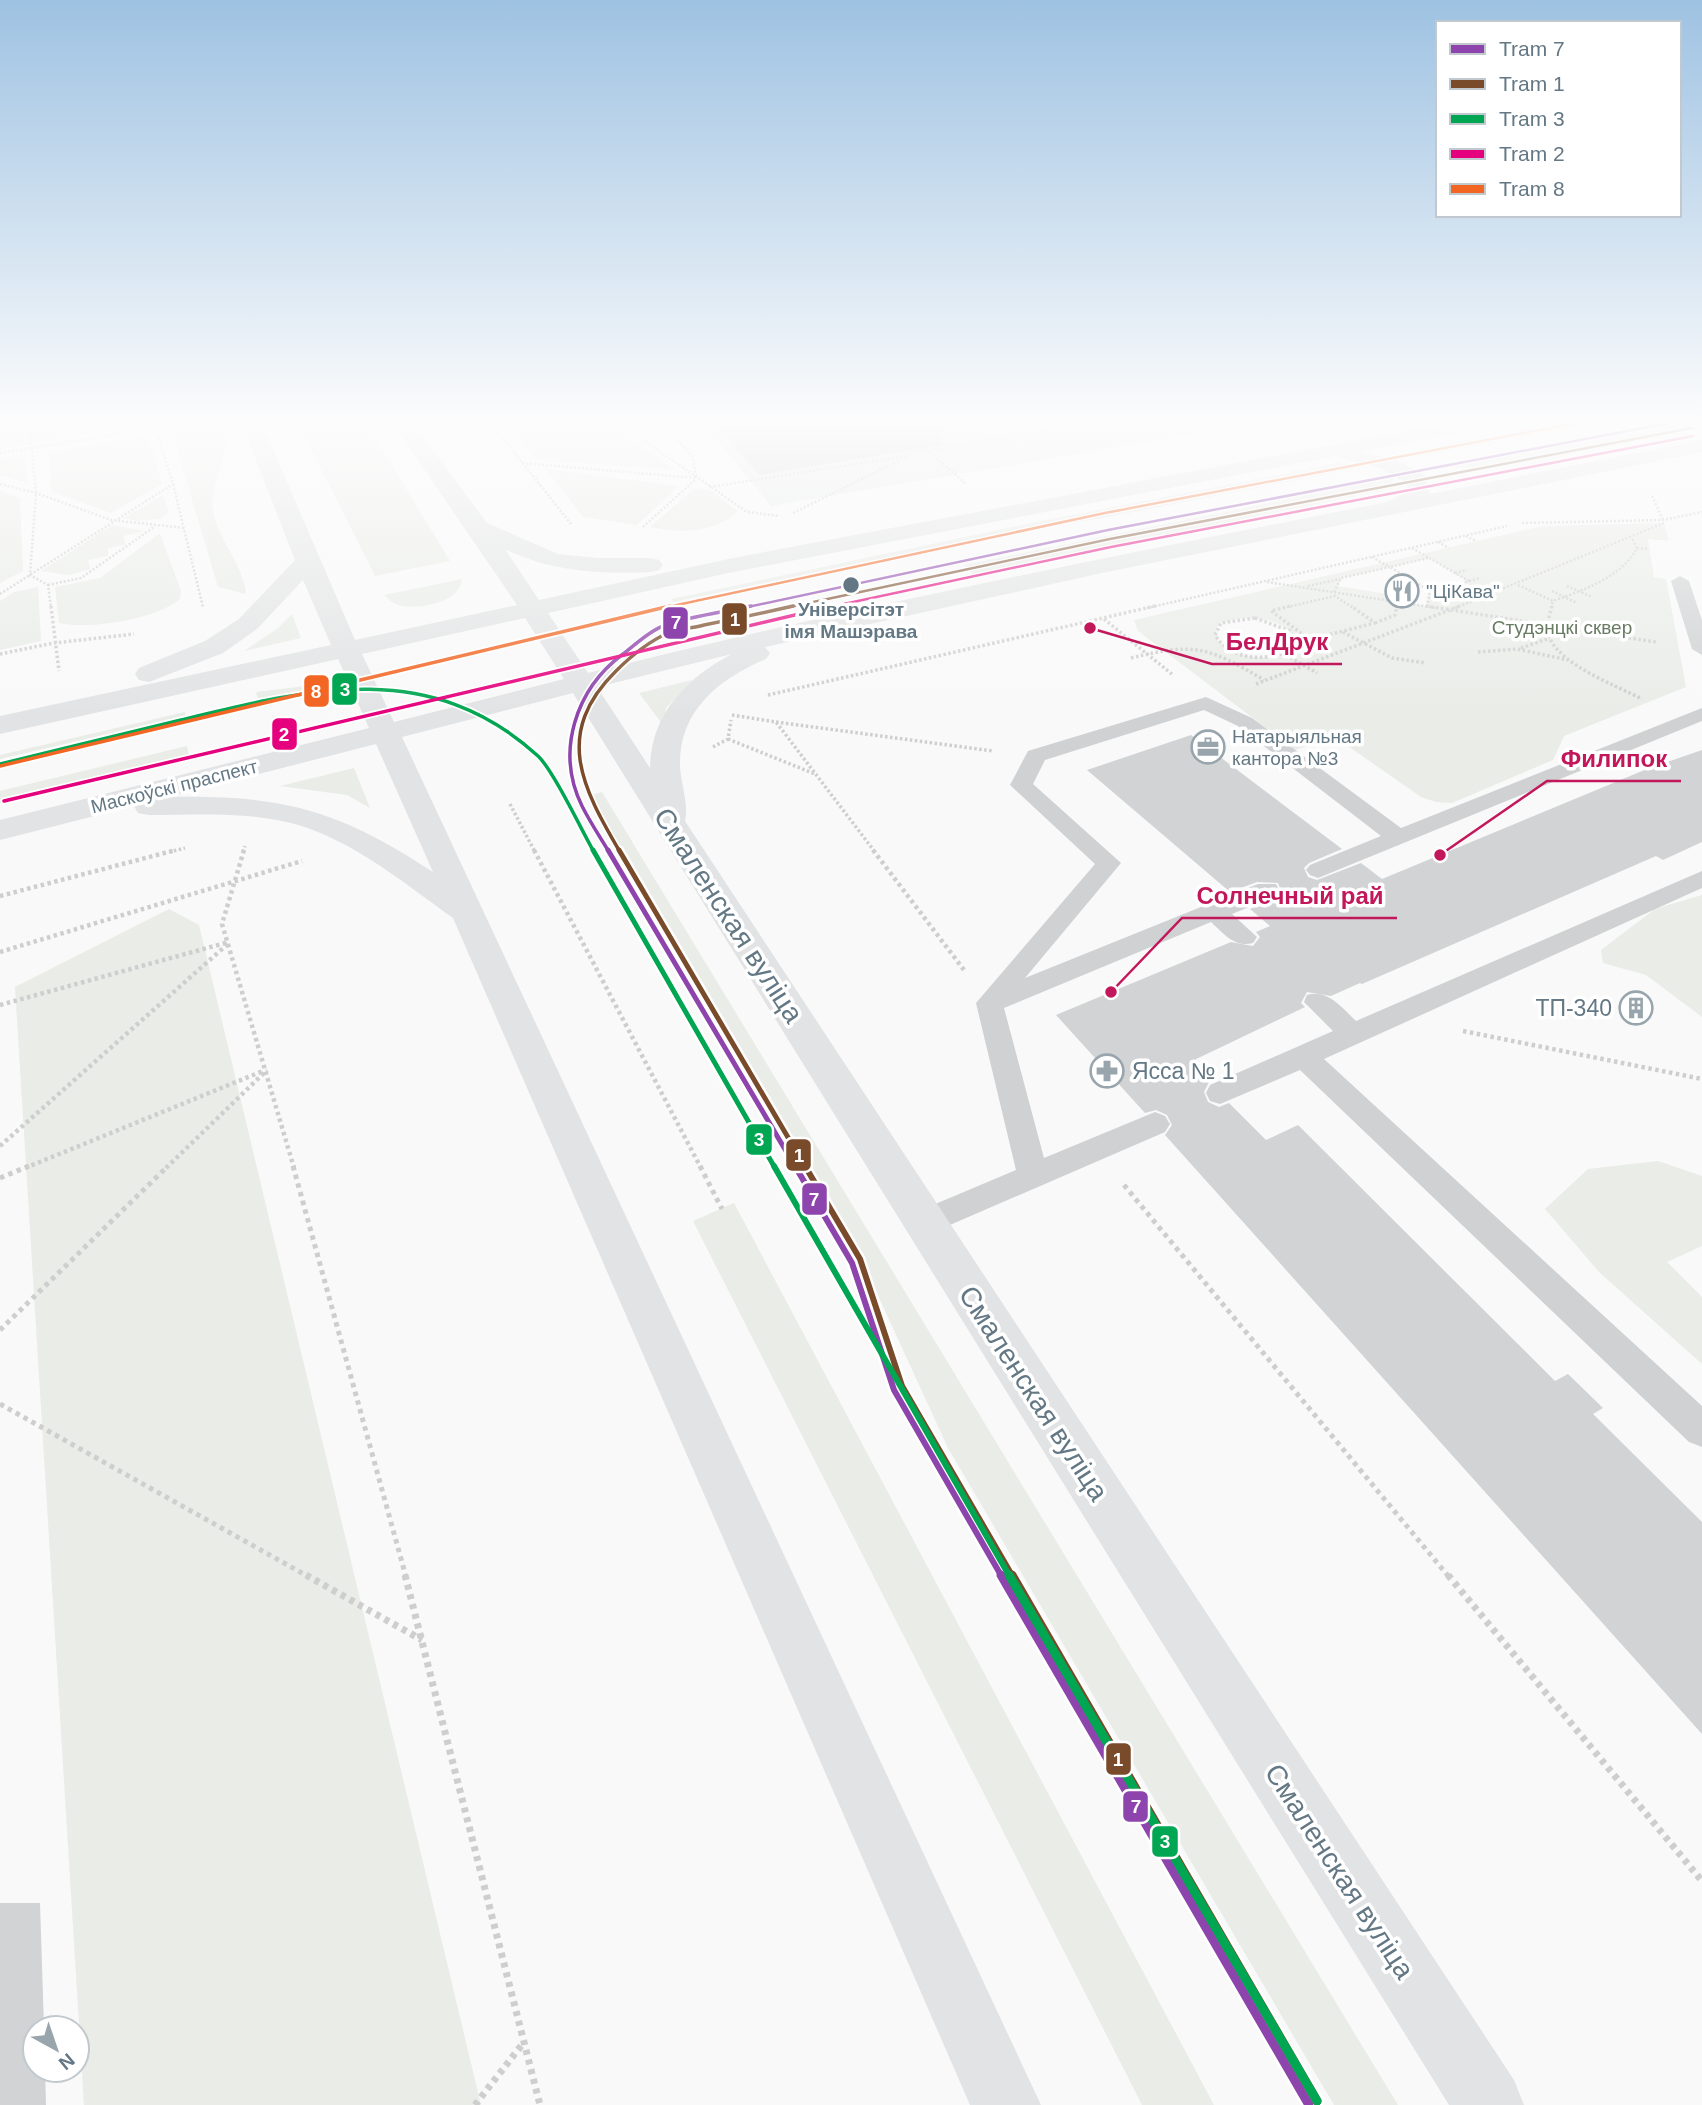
<svg xmlns="http://www.w3.org/2000/svg" width="1702" height="2105" font-family="Arial,sans-serif">
<rect width="100%" height="100%" fill="#f9f9f9"/>
<!-- built -->
<path fill="#e8eaea" d="M 700,419 L 1283,419 L 771,506 Z"/>
<!-- green -->
<path fill="#e9ece7" fill-rule="evenodd" d="M 0,419 L 136,419 L 138,426 L 0,449 Z
M 168,419 L 221,419 C 235,460 211,471 213,508 C 215,537 244,564 246,594 L 218,587 Z
M 296,419 L 364,419 L 450,561 L 375,576 Z
M 509,419 L 600,419 L 676,470 L 536,459 L 505,423 Z
M 1581,419 L 1624,419 L 1428,455 L 1428,448 L 1438,445 Z
M 1702,420 L 1702,429 L 1487,470 L 1451,467 Z
M 148,435 L 162,484 L 111,513 L 52,492 L 49,452 Z
M 24,456 L 27,483 L 0,475 L 0,460 Z
M 1339,463 L 1368,466 L 1093,520 L 1022,529 L 674,602 L 671,599 L 1041,521 Z
M 546,469 L 679,486 L 637,525 L 583,517 Z
M 1392,478 L 1393,485 L 1385,490 L 974,575 L 964,565 Z
M 695,488 L 710,490 L 738,511 C 713,534 682,533 650,527 Z
M 0,491 L 20,498 L 23,571 L 0,583 Z
M 163,495 L 169,512 L 161,519 L 137,521 L 124,518 Z
M 1664,523 L 1669,541 L 1648,539 L 1654,577 L 1666,579 L 1686,687 L 1564,736 L 1553,760 L 1452,803 L 1436,802 L 1421,797 L 1335,737 L 1295,750 L 1138,631 L 1134,620 L 1542,526 ZM 1429,558 L 1468,581 L 1430,591 L 1427,606 L 1398,602 L 1400,596 L 1337,586 L 1341,578 ZM 1242,618 C 1261,618 1291,621 1297,644 L 1293,650 C 1269,663 1238,659 1218,641 L 1216,628 L 1221,623 Z
M 112,525 L 145,531 L 123,536 L 126,545 L 108,548 L 108,556 L 88,560 L 90,569 L 69,575 L 41,571 Z
M 160,533 L 181,591 L 180,599 C 157,619 89,630 59,623 L 55,587 L 100,578 Z
M 462,579 C 460,602 423,609 403,606 C 395,605 389,600 384,595 Z
M 38,587 L 41,641 L 0,650 L 0,601 L 14,592 Z
M 292,614 L 301,638 L 244,651 L 278,628 Z
M 692,680 L 666,708 L 663,725 L 639,693 Z
M 305,686 L 317,689 L 259,703 L 256,692 Z
M 185,712 L 185,716 L 0,759 L 0,755 Z
M 187,746 L 189,757 L 0,803 L 0,791 Z
M 354,768 L 370,808 L 347,795 L 280,786 Z
M 602,792 L 1398,2105 L 1334,2105 L 948,1448 L 864,1265 L 589,796 Z
M 1702,895 L 1702,1017 L 1646,975 L 1603,963 L 1601,950 L 1655,909 Z
M 169,909 L 199,925 L 481,2105 L 84,2105 L 15,987 Z
M 1658,1161 L 1702,1176 L 1702,1246 L 1667,1262 L 1702,1297 L 1702,1364 L 1600,1273 L 1545,1209 L 1588,1169 Z
M 734,1203 L 1214,2105 L 1142,2105 L 693,1221 Z"/>
<!-- building -->
<path fill="#d1d3d4" d="M 711,419 L 941,419 L 943,445 L 759,475 Z
M 1191,735 L 1342,849 L 1309,863 L 1304,868 L 1308,877 L 1317,880 L 1361,863 L 1382,879 L 1647,769 L 1702,750 L 1702,842 L 1663,860 L 1656,856 L 1362,984 L 1360,983 L 1331,996 L 1307,992 L 1301,1003 L 1305,1007 L 1190,1062 L 1209,1082 L 1204,1092 L 1208,1102 L 1219,1107 L 1229,1103 L 1266,1140 L 1298,1125 L 1555,1381 L 1568,1374 L 1603,1408 L 1593,1414 L 1702,1522 L 1702,1734 L 1165,1135 L 1172,1125 L 1167,1115 L 1156,1110 L 1145,1113 L 1056,1015 L 1231,942 L 1253,946 L 1260,937 L 1256,932 L 1270,926 L 1250,909 L 1278,897 L 1281,891 L 1278,883 L 1257,882 L 1230,892 L 1087,770 Z
M 0,1903 L 40,1903 L 44,2028 L 35,2028 L 35,2070 L 45,2070 L 46,2105 L 0,2105 Z"/>
<g fill="none" stroke-linecap="round" stroke-linejoin="round">
<!-- path-far4 -->
<path stroke="#cececf" stroke-width="2.5" stroke-dasharray="2 2" stroke-linecap="butt" d="M 29,419 L 36,493 L 30,575 L 48,585 L 51,608
M 153,419 L 173,484 L 203,607
M 488,419 L 571,524
M 613,419 L 747,512 L 779,516
M 891,419 L 965,483
M 900,426 L 947,419
M 928,451 L 1110,419
M 0,453 L 155,428
M 522,463 L 696,478 L 693,457 L 658,419
M 0,484 L 36,493 L 111,520 L 184,528
M 710,487 L 905,456
M 1652,496 L 1663,520
M 793,513 L 924,448
M 1522,523 L 1663,520 L 1702,512
M 643,527 L 696,479
M 1466,536 L 1476,541
M 1438,542 L 1449,548
M 1412,548 L 1469,581 L 1430,591 L 1427,606
M 1637,548 L 1649,549
M 1372,557 L 1389,567
M 1428,558 L 1390,567 L 1430,591
M 1455,573 L 1467,570
M 1469,581 L 1480,578
M 1267,582 L 1437,608
M 48,585 L 81,578 L 154,527
M 1518,585 L 1553,601 C 1583,590 1621,578 1637,548 L 1632,538
M 1308,586 L 1340,579
M 1567,586 L 1592,597
M 1442,588 L 1451,593
M 1552,591 L 1577,603
M 1334,592 L 1341,578 L 1390,567
M 0,594 L 173,484
M 1147,608 L 1507,526
M 1283,608 L 1335,596 L 1353,608
M 1397,608 L 1398,602
M 1455,608 L 1664,523
M 1551,608 L 1553,601"/>
<!-- path-far3 -->
<path stroke="#cececf" stroke-width="3.5" stroke-dasharray="2.5 2.5" stroke-linecap="butt" d="M 51,606 L 59,671
M 1290,606 L 1271,611 L 1309,639
M 1426,606 L 1656,642
M 1552,606 C 1549,617 1545,629 1550,639 C 1563,666 1617,686 1642,699
M 1255,618 L 1290,631 L 1296,643 L 1293,650 C 1266,661 1232,662 1215,635 L 1221,623 Z
M 1104,619 L 1173,675
M 1375,623 L 1395,615 L 1397,606
M 1343,632 L 1392,658 L 1426,663
M 1296,643 L 1375,623 L 1351,606
M 1521,648 L 1550,638
M 1478,652 L 1517,649 L 1568,660
M 0,654 L 54,643 L 134,634
M 1286,655 L 1317,673
M 1131,658 C 1195,642 1208,647 1264,680
M 1256,684 L 1460,606
M 768,695 L 1155,606
M 732,715 L 776,722 L 875,852
M 776,722 L 993,751
M 728,739 L 815,774
M 1339,742 L 1364,734
M 713,747 L 728,739 L 731,720
M 510,804 L 535,852
M 169,852 L 185,848
M 243,852 L 245,846"/>
<!-- path-far2 -->
<path stroke="#cececf" stroke-width="4.5" stroke-dasharray="3.5 3.5" stroke-linecap="butt" d="M 244,850 L 222,924 L 294,1168
M 534,850 L 701,1168
M 873,850 L 964,970
M 0,896 L 176,850
M 0,952 L 302,861
M 0,1005 L 229,942
M 1463,1031 L 1702,1079
M 0,1146 L 230,942
M 25,1168 L 263,1071
M 166,1168 L 267,1070"/>
<!-- path-far1 -->
<path stroke="#cececf" stroke-width="5" stroke-dasharray="4.5 4.5" stroke-linecap="butt" d="M 293,1166 L 406,1577
M 700,1166 L 722,1209
M 0,1178 L 29,1166
M 1124,1185 L 1449,1577
M 0,1330 L 168,1166
M 0,1404 L 309,1577"/>
<!-- path -->
<path stroke="#cececf" stroke-width="7" stroke-dasharray="5 5" stroke-linecap="butt" d="M 306,1575 L 422,1640
M 405,1575 L 540,2105
M 1448,1575 L 1702,1881
M 475,2105 L 524,2042"/>
<!-- lane -->
<path fill="#cfd1d2" fill-rule="evenodd" d="M 1680,576 L 1689,581 L 1702,620 L 1702,655 L 1692,649 L 1671,581 Z
M 1206,697 L 1252,718 L 1401,828 L 1702,708 L 1702,721 L 1318,878 L 1310,875 L 1306,870 L 1310,865 L 1381,836 L 1238,726 L 1204,710 L 1045,760 L 1033,784 L 1121,863 L 1025,978 L 1258,884 L 1276,884 L 1279,890 L 1276,896 L 1232,914 L 1257,937 L 1253,943 C 1235,948 1224,934 1211,922 L 1004,1008 L 1044,1158 L 1155,1112 L 1165,1116 L 1170,1124 L 1165,1132 L 936,1231 L 925,1235 L 914,1231 L 909,1222 L 914,1213 L 1016,1170 L 976,1003 L 1095,864 L 1010,785 L 1028,751 Z
M 1702,871 L 1702,888 L 1324,1059 L 1702,1406 L 1702,1447 L 1689,1442 L 1300,1070 L 1220,1104 L 1210,1101 L 1206,1093 L 1210,1085 L 1333,1031 L 1304,1002 L 1307,995 C 1328,989 1342,1008 1356,1021 Z"/>
<!-- primary -->
<path fill="#e2e3e4" fill-rule="evenodd" d="M 240,419 L 260,419 L 355,640 L 517,605 L 390,419 L 410,419 L 487,523 L 558,554 L 597,558 L 651,558 L 659,560 L 663,565 L 659,570 L 651,572 C 600,574 552,572 505,549 L 539,600 L 733,558 L 1470,419 L 1510,419 L 1500,425 L 1359,452 L 1396,460 L 1425,476 L 1430,494 L 1702,440 L 1702,452 L 1102,573 L 765,647 L 770,653 L 766,659 C 719,679 678,711 680,767 C 681,784 689,805 685,821 L 1514,2080 L 1524,2105 L 1449,2105 L 573,693 L 402,737 L 1041,2105 L 970,2105 L 453,918 C 401,881 342,831 277,820 C 235,812 191,815 149,815 L 138,813 L 134,806 L 0,840 L 0,820 L 369,728 L 338,659 L 0,734 L 0,716 L 331,645 L 303,580 L 257,629 L 223,653 L 149,682 L 139,680 L 135,674 L 139,668 L 205,641 L 239,619 L 295,560 ZM 1336,456 L 1382,469 L 1407,484 L 1408,492 L 1387,502 C 1120,555 852,607 588,673 L 548,613 L 733,572 ZM 525,618 L 564,679 L 394,722 L 362,654 ZM 732,654 C 686,678 651,714 650,768 L 597,687 ZM 376,744 L 433,872 C 337,809 283,795 169,797 Z"/>
<defs>
<path id="tram-1-far4" d="M 743,608 L 1108,530 L 1690,419"/>
<path id="tram-1-far3" d="M 609,852 C 600,837 590,822 582,806 C 555,751 576,689 623,654 C 636,644 652,629 668,624 C 694,616 724,612 751,606"/>
<path id="tram-1-far2" d="M 608,850 L 796,1168"/>
<path id="tram-1-far1" d="M 795,1166 L 852,1263 L 894,1390 L 1002,1577"/>
<path id="tram-1" d="M 1001,1575 L 1309,2105"/>
<path id="tram-2-far4" d="M 785,608 L 1110,539 L 1692,428"/>
<path id="tram-2-far3" d="M 620,852 C 582,787 553,733 616,671 C 630,657 650,641 668,633 C 679,629 693,628 704,625 C 734,619 763,613 793,606"/>
<path id="tram-2-far2" d="M 619,850 L 806,1168"/>
<path id="tram-2-far1" d="M 805,1166 L 860,1259 L 902,1386 L 1013,1577"/>
<path id="tram-2" d="M 1012,1575 L 1317,2101"/>
<path id="tram-3-far3" d="M 0,764 C 60,749 121,735 181,720 C 308,689 430,657 538,756 C 553,770 582,831 594,852"/>
<path id="tram-3-far2" d="M 593,850 L 775,1168"/>
<path id="tram-3-far1" d="M 774,1166 L 1010,1577"/>
<path id="tram-3" d="M 1009,1575 L 1317,2101"/>
<path id="tram-4-far1" d="M 825,608 L 1111,547 L 1693,436"/>
<path id="tram-4" d="M 4,801 L 833,606"/>
<path id="tram-5-far1" d="M 663,608 L 1105,513 L 1597,419"/>
<path id="tram-5" d="M 0,766 L 670,606"/>
</defs>
<!-- tram-1-far4 casing -->
<use href="#tram-1-far4" stroke="#fff" stroke-width="5"/>
<!-- tram-1-far3 casing -->
<use href="#tram-1-far3" stroke="#fff" stroke-width="7"/>
<!-- tram-1-far2 casing -->
<use href="#tram-1-far2" stroke="#fff" stroke-width="10"/>
<!-- tram-1-far1 casing -->
<use href="#tram-1-far1" stroke="#fff" stroke-width="11"/>
<!-- tram-1 casing -->
<use href="#tram-1" stroke="#fff" stroke-width="14"/>
<!-- tram-2-far4 casing -->
<use href="#tram-2-far4" stroke="#fff" stroke-width="5"/>
<!-- tram-2-far3 casing -->
<use href="#tram-2-far3" stroke="#fff" stroke-width="7"/>
<!-- tram-2-far2 casing -->
<use href="#tram-2-far2" stroke="#fff" stroke-width="10"/>
<!-- tram-2-far1 casing -->
<use href="#tram-2-far1" stroke="#fff" stroke-width="11"/>
<!-- tram-2 casing -->
<use href="#tram-2" stroke="#fff" stroke-width="14"/>
<!-- tram-3-far3 casing -->
<use href="#tram-3-far3" stroke="#fff" stroke-width="7"/>
<!-- tram-3-far2 casing -->
<use href="#tram-3-far2" stroke="#fff" stroke-width="10"/>
<!-- tram-3-far1 casing -->
<use href="#tram-3-far1" stroke="#fff" stroke-width="11"/>
<!-- tram-3 casing -->
<use href="#tram-3" stroke="#fff" stroke-width="14"/>
<!-- tram-4-far1 casing -->
<use href="#tram-4-far1" stroke="#fff" stroke-width="5"/>
<!-- tram-4 casing -->
<use href="#tram-4" stroke="#fff" stroke-width="7"/>
<!-- tram-5-far1 casing -->
<use href="#tram-5-far1" stroke="#fff" stroke-width="5"/>
<!-- tram-5 casing -->
<use href="#tram-5" stroke="#fff" stroke-width="7"/>
<!-- tram-1-far4 -->
<use href="#tram-1-far4" stroke="#8e44ad" stroke-width="2.5"/>
<!-- tram-1-far3 -->
<use href="#tram-1-far3" stroke="#8e44ad" stroke-width="3.5"/>
<!-- tram-1-far2 -->
<use href="#tram-1-far2" stroke="#8e44ad" stroke-width="5"/>
<!-- tram-1-far1 -->
<use href="#tram-1-far1" stroke="#8e44ad" stroke-width="6"/>
<!-- tram-1 -->
<use href="#tram-1" stroke="#8e44ad" stroke-width="9"/>
<!-- tram-2-far4 -->
<use href="#tram-2-far4" stroke="#7a4b2a" stroke-width="2.5"/>
<!-- tram-2-far3 -->
<use href="#tram-2-far3" stroke="#7a4b2a" stroke-width="3.5"/>
<!-- tram-2-far2 -->
<use href="#tram-2-far2" stroke="#7a4b2a" stroke-width="5"/>
<!-- tram-2-far1 -->
<use href="#tram-2-far1" stroke="#7a4b2a" stroke-width="6"/>
<!-- tram-2 -->
<use href="#tram-2" stroke="#7a4b2a" stroke-width="9"/>
<!-- tram-3-far3 -->
<use href="#tram-3-far3" stroke="#00a651" stroke-width="3.5"/>
<!-- tram-3-far2 -->
<use href="#tram-3-far2" stroke="#00a651" stroke-width="5"/>
<!-- tram-3-far1 -->
<use href="#tram-3-far1" stroke="#00a651" stroke-width="6"/>
<!-- tram-3 -->
<use href="#tram-3" stroke="#00a651" stroke-width="9"/>
<!-- tram-4-far1 -->
<use href="#tram-4-far1" stroke="#e5007d" stroke-width="2.5"/>
<!-- tram-4 -->
<use href="#tram-4" stroke="#e5007d" stroke-width="3.5"/>
<!-- tram-5-far1 -->
<use href="#tram-5-far1" stroke="#f26522" stroke-width="2.5"/>
<!-- tram-5 -->
<use href="#tram-5" stroke="#f26522" stroke-width="3.5"/>
</g>
<!-- sky -->
<linearGradient id="sky" x2="0" y2="1"><stop stop-color="#9ec2e2"/><stop offset="0.59" stop-color="#fcfcfc"/><stop offset="1" stop-color="#fcfcfc" stop-opacity="0"/></linearGradient>
<rect width="1702" height="714" fill="url(#sky)"/>
<!-- icons -->
<defs>
<symbol id="restaurant-ring" viewBox="-11 -11 22 22"><circle r="9.5" fill="#fff" stroke="#98a5ad" stroke-width="1.5"/><path d="M-5-6h1v4h1v-4h1v4h1v-4h1v5L-1.5 .5V6h-2V.5L-5-1ZM5-6V6H3V1.5H1.5Q1.5-4 5-6Z" fill="#98a5ad"/></symbol>
<symbol id="office-ring" viewBox="-11 -11 22 22"><circle r="9.5" fill="#fff" stroke="#98a5ad" stroke-width="1.5"/><path d="M-6-3h4V-5.5h4V-3h4V5H-6ZM-1-4.5V-3h2v-1.5ZM-6 0V1H6V0Z" fill="#98a5ad"/></symbol>
<symbol id="building-ring" viewBox="-11 -11 22 22"><circle r="9.5" fill="#fff" stroke="#98a5ad" stroke-width="1.5"/><path d="M-4-6H4V6H1V3H-1V6H-4ZM-2.5-4.3h1.7v1.8h-1.7ZM.8-4.3h1.7v1.8H.8ZM-2.5-1h1.7V.8h-1.7ZM.8-1h1.7V.8H.8Z" fill="#98a5ad"/></symbol>
<symbol id="pharmacy-ring" viewBox="-11 -11 22 22"><circle r="9.5" fill="#fff" stroke="#98a5ad" stroke-width="1.5"/><path d="M-2-6h4v4h4v4h-4v4h-4v-4h-4v-4h4Z" fill="#98a5ad"/></symbol>
</defs>
<g fill-rule="evenodd">
<use href="#restaurant-ring" x="1383" y="572" width="38" height="38"/>
<use href="#office-ring" x="1189" y="728" width="38" height="38"/>
<use href="#building-ring" x="1617" y="989" width="38" height="38"/>
<use href="#pharmacy-ring" x="1088" y="1052" width="38" height="38"/>
</g>
<!-- markers -->
<circle fill="#637884" stroke="#fff" stroke-width="2.5" cx="851" cy="585" r="9"/>
<g text-anchor="middle" stroke-width="7" stroke-linejoin="round" paint-order="stroke">
<!-- far-poi labels -->
<g font-size="19" fill="#637884" stroke="#fff" text-anchor="start">
<text x="1426" y="598">"ЦіКава"</text>
<text x="1232" y="743">Натарыяльная<tspan x="1232" dy="22">кантора №3</tspan></text>
</g>
<!-- far-stop labels -->
<g font-size="19" font-weight="bold" fill="#637884" stroke="#fff">
<text x="851" y="616">Універсітэт<tspan x="851" dy="22">імя Машэрава</tspan></text>
</g>
<!-- far-park labels -->
<g font-size="19" fill="#697b63" stroke="#fff">
<text x="1562" y="634">Студэнцкі сквер</text>
</g>
<!-- far-street labels -->
<g font-size="19" fill="#637884" stroke="#fff">
<text transform="translate(174 786) rotate(-14)" y="7">Маскоўскі праспект</text>
</g>
<!-- poi labels -->
<g font-size="23" fill="#637884" stroke="#fff" text-anchor="end">
<text x="1612" y="1016">ТП-340</text>
<text x="1132" y="1079" text-anchor="start">Ясса № 1</text>
</g>
<!-- near-street labels -->
<g font-size="28" fill="#637884" stroke="#fff">
<text transform="translate(729 915) rotate(57)" y="10">Смаленская вуліца</text>
<text transform="translate(1034 1393) rotate(57)" y="10">Смаленская вуліца</text>
<text transform="translate(1340 1871) rotate(57)" y="10">Смаленская вуліца</text>
</g>
</g>
<!-- callouts -->
<path fill="none" stroke="#c2185b" stroke-width="2.5" d="M1090 628L1212 664H1342M1440 855L1547 781H1681M1111 992L1182 918H1397"/>
<g fill="#c2185b" stroke="#fff" stroke-width="2.5">
<circle cx="1090" cy="628" r="7"/>
<circle cx="1440" cy="855" r="7"/>
<circle cx="1111" cy="992" r="7"/>
</g>
<g font-size="24" text-anchor="middle" font-weight="bold" fill="#c2185b" stroke="#fff" stroke-width="7" stroke-linejoin="round" paint-order="stroke">
<text x="1277" y="650">БелДрук</text>
<text x="1614" y="767">Филипок</text>
<text x="1290" y="904">Солнечный рай</text>
</g>
<g stroke="#fff" stroke-width="2.5">
<rect x="721" y="602" width="27" height="34" rx="7" fill="#7a4b2a"/>
<rect x="662" y="606" width="27" height="34" rx="7" fill="#8e44ad"/>
<rect x="331" y="672" width="27" height="34" rx="7" fill="#00a651"/>
<rect x="303" y="674" width="27" height="34" rx="7" fill="#f26522"/>
<rect x="271" y="717" width="27" height="34" rx="7" fill="#e5007d"/>
<rect x="745" y="1123" width="28" height="33" rx="7" fill="#00a651"/>
<rect x="785" y="1138" width="27" height="34" rx="7" fill="#7a4b2a"/>
<rect x="801" y="1182" width="27" height="34" rx="7" fill="#8e44ad"/>
<rect x="1105" y="1742" width="27" height="34" rx="7" fill="#7a4b2a"/>
<rect x="1122" y="1790" width="27" height="33" rx="7" fill="#8e44ad"/>
<rect x="1151" y="1825" width="28" height="33" rx="7" fill="#00a651"/>
</g>
<g font-size="19" text-anchor="middle" font-weight="bold" fill="#fff">
<text x="735" y="626">1</text>
<text x="676" y="629">7</text>
<text x="345" y="696">3</text>
<text x="316" y="698">8</text>
<text x="284" y="741">2</text>
<text x="759" y="1146">3</text>
<text x="799" y="1162">1</text>
<text x="814" y="1206">7</text>
<text x="1118" y="1766">1</text>
<text x="1136" y="1813">7</text>
<text x="1165" y="1848">3</text>
</g>
<!-- legend -->
<rect x="1436" y="21" width="245" height="196" fill="#ffffff" stroke="#c1c9ce" stroke-width="2"/>
<rect x="1450" y="44" width="35" height="10" fill="#8e44ad" stroke="#c1c9ce" stroke-width="2"/>
<text x="1499" y="56" font-size="21" fill="#637884">Tram 7</text>
<rect x="1450" y="79" width="35" height="10" fill="#7a4b2a" stroke="#c1c9ce" stroke-width="2"/>
<text x="1499" y="91" font-size="21" fill="#637884">Tram 1</text>
<rect x="1450" y="114" width="35" height="10" fill="#00a651" stroke="#c1c9ce" stroke-width="2"/>
<text x="1499" y="126" font-size="21" fill="#637884">Tram 3</text>
<rect x="1450" y="149" width="35" height="10" fill="#e5007d" stroke="#c1c9ce" stroke-width="2"/>
<text x="1499" y="161" font-size="21" fill="#637884">Tram 2</text>
<rect x="1450" y="184" width="35" height="10" fill="#f26522" stroke="#c1c9ce" stroke-width="2"/>
<text x="1499" y="196" font-size="21" fill="#637884">Tram 8</text>
<!-- north arrow -->
<g transform="translate(56 2049) rotate(140)"><circle r="33" fill="#ffffff" stroke="#c1c9ce" stroke-width="2"/>
<path d="M0-5L12 26L0 18L-12 26Z" fill="#98a5ad"/>
<text y="-10" font-size="19" font-weight="bold" text-anchor="middle" fill="#637884">N</text>
</g>
</svg>
